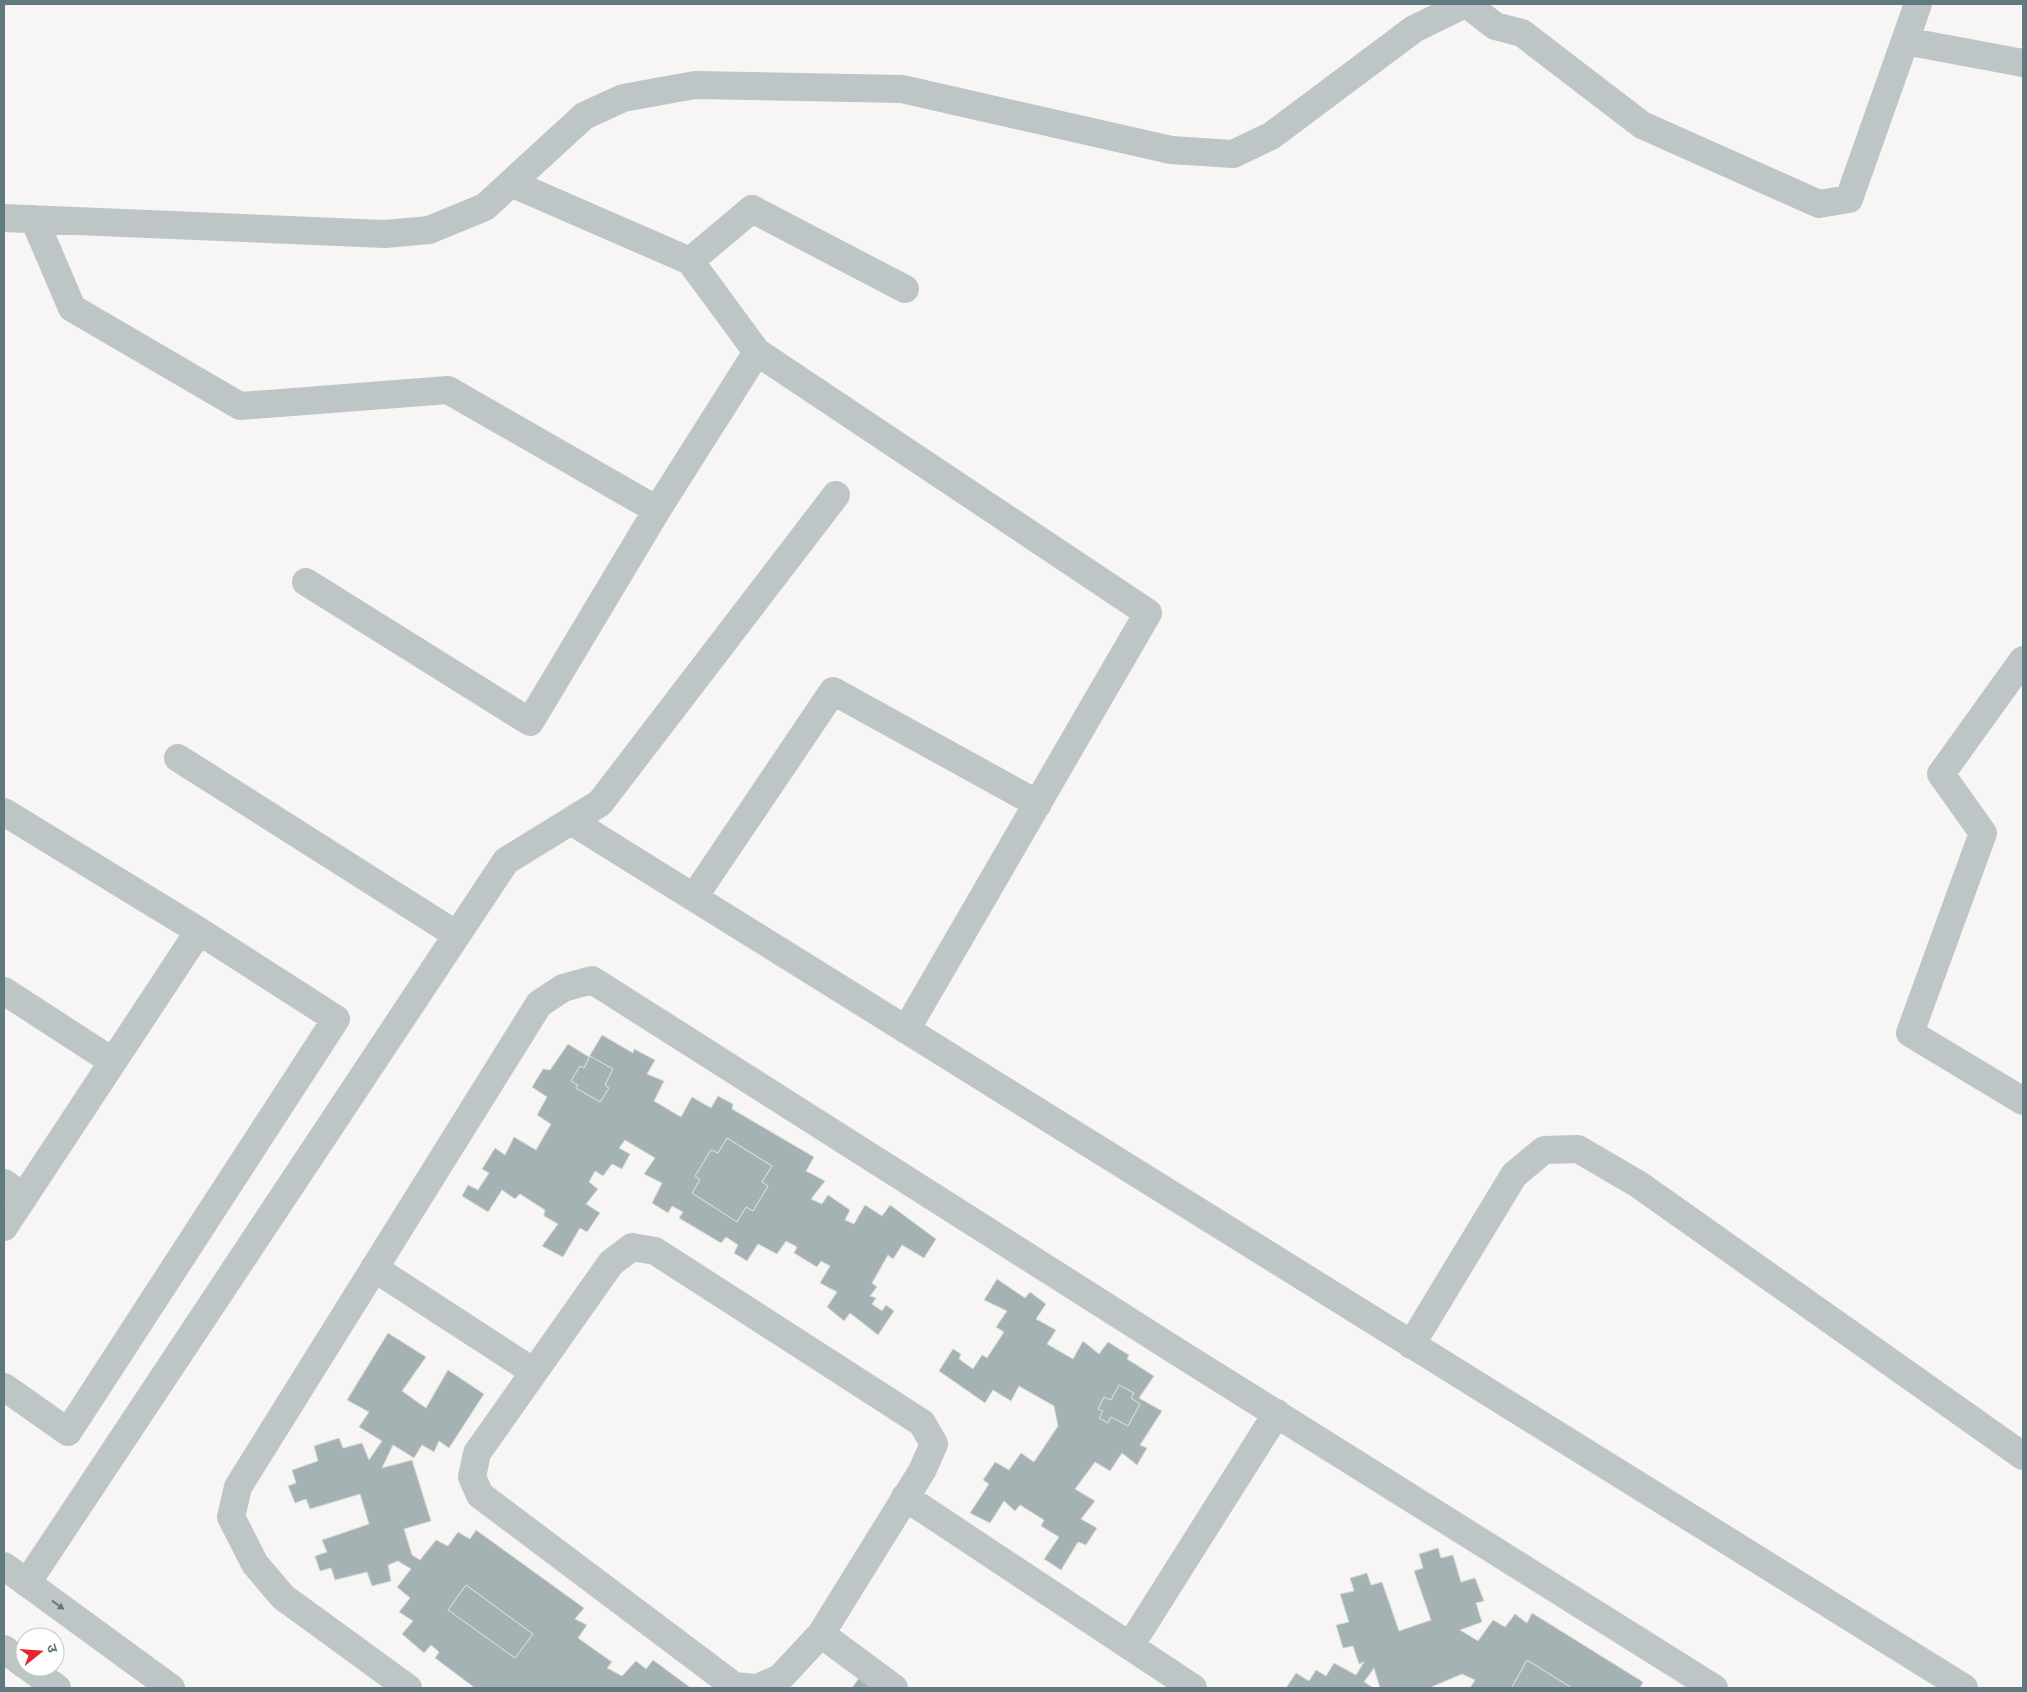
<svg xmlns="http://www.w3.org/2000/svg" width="2027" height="1692" font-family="'PT Sans','Noto Sans Devanagari',sans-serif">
<rect width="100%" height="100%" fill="#f7f6f4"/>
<!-- building -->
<path fill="#a4b2b4" stroke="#d9d8d6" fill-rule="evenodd" d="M 602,1035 L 633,1053 L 634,1049 L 655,1060 L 647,1074 L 664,1081 L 654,1101 L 681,1117 L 692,1097 L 711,1108 L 718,1096 L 733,1104 L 732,1109 L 814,1157 L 806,1171 L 825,1181 L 811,1199 L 822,1204 L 828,1195 L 850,1210 L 845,1220 L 854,1224 L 865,1205 L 882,1216 L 890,1205 L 936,1239 L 924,1258 L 902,1245 L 893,1259 L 888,1255 L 872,1283 L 877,1287 L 870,1296 L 876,1298 L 872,1304 L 882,1311 L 886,1305 L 894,1311 L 878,1335 L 850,1313 L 844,1321 L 827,1307 L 837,1292 L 820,1283 L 830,1266 L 821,1261 L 817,1267 L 794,1253 L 797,1247 L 786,1241 L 777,1254 L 758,1244 L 747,1261 L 734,1253 L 738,1245 L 726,1237 L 721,1243 L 679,1218 L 683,1212 L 672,1206 L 668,1213 L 652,1203 L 662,1183 L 644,1174 L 655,1158 L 625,1140 L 619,1148 L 630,1154 L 622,1169 L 612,1164 L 603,1176 L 595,1171 L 589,1182 L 598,1189 L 586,1204 L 600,1213 L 587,1232 L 580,1228 L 563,1257 L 542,1246 L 558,1224 L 544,1216 L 545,1210 L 520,1194 L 515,1199 L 502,1190 L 488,1212 L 462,1196 L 468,1185 L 478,1190 L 489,1173 L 482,1169 L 495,1148 L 505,1155 L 514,1137 L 536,1150 L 551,1124 L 537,1115 L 547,1097 L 532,1087 L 543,1069 L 550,1070 L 568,1044 L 589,1057 ZM 590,1056 L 613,1069 L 605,1085 L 609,1088 L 600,1102 L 576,1088 L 578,1085 L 571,1081 L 580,1066 L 584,1068 ZM 727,1138 L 772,1166 L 762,1182 L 768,1186 L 753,1211 L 746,1207 L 737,1222 L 692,1193 L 700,1180 L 695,1176 L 711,1150 L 718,1153 Z
M 590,1056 L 613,1069 L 605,1085 L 609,1088 L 600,1102 L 576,1088 L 578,1085 L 571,1081 L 580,1066 L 584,1068 Z
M 727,1138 L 772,1166 L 762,1182 L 768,1186 L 753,1211 L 746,1207 L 737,1222 L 692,1193 L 700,1180 L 695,1176 L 711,1150 L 718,1153 Z
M 997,1279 L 1025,1298 L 1030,1292 L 1046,1304 L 1036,1319 L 1056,1330 L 1047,1344 L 1073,1359 L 1083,1341 L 1099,1354 L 1108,1342 L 1129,1355 L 1127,1359 L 1154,1376 L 1139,1398 L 1162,1411 L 1140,1445 L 1147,1448 L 1137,1465 L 1122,1453 L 1110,1471 L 1095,1462 L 1075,1489 L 1095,1501 L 1081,1519 L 1097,1528 L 1086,1545 L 1078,1542 L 1061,1570 L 1044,1559 L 1059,1537 L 1041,1526 L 1044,1520 L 1020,1505 L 1015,1511 L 1004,1501 L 990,1523 L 970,1513 L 989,1484 L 983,1480 L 995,1462 L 1009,1470 L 1021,1453 L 1034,1462 L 1058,1426 L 1054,1406 L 1019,1386 L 1011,1401 L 993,1390 L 985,1403 L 939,1371 L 953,1349 L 961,1354 L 959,1359 L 973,1369 L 982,1355 L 987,1358 L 1004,1332 L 996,1327 L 1007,1311 L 984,1300 ZM 1119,1385 L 1134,1393 L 1131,1398 L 1140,1404 L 1128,1426 L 1111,1417 L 1108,1423 L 1099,1418 L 1103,1411 L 1098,1409 L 1104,1397 L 1111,1400 Z
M 388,1333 L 426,1357 L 402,1391 L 426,1408 L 448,1370 L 484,1394 L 449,1448 L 439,1441 L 434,1452 L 422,1445 L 414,1458 L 393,1445 L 382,1468 L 412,1460 L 431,1521 L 404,1529 L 412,1555 L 420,1560 L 436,1540 L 448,1546 L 458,1532 L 470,1539 L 476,1530 L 584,1608 L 575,1619 L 587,1625 L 578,1638 L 612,1662 L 607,1668 L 622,1676 L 636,1661 L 646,1669 L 653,1660 L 691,1688 L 475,1688 L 435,1658 L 439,1652 L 431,1645 L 424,1653 L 402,1634 L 413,1621 L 399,1612 L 410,1598 L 397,1587 L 411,1569 L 398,1561 L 388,1565 L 391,1581 L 372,1586 L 367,1572 L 335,1580 L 331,1568 L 320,1571 L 315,1556 L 327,1552 L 322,1540 L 369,1524 L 360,1494 L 310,1509 L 306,1499 L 295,1503 L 288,1486 L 296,1483 L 292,1470 L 318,1461 L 314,1446 L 339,1438 L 343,1448 L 362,1443 L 369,1460 L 382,1441 L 359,1427 L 369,1412 L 347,1400 ZM 466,1585 L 533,1634 L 515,1658 L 448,1610 Z
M 1119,1385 L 1134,1393 L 1131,1398 L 1140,1404 L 1128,1426 L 1111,1417 L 1108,1423 L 1099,1418 L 1103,1411 L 1098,1409 L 1104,1397 L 1111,1400 Z
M 1438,1548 L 1441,1558 L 1453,1555 L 1461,1582 L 1475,1578 L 1484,1601 L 1476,1603 L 1482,1622 L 1460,1630 L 1478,1641 L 1493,1620 L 1505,1627 L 1515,1614 L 1527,1623 L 1532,1613 L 1643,1682 L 1640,1688 L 1572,1688 L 1527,1660 L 1512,1687 L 1515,1688 L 1470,1688 L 1475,1680 L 1462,1674 L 1429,1688 L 1380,1688 L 1374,1668 L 1364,1682 L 1374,1688 L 1286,1688 L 1296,1673 L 1309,1681 L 1316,1670 L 1326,1676 L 1334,1663 L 1356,1675 L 1364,1662 L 1359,1664 L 1353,1646 L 1343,1648 L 1336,1625 L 1349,1622 L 1340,1594 L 1354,1591 L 1350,1578 L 1367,1573 L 1371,1585 L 1382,1582 L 1399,1631 L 1431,1620 L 1414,1571 L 1423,1568 L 1419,1554 Z
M 466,1585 L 533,1634 L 515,1658 L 448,1610 Z
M 1527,1660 L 1572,1688 L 1515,1688 L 1512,1687 Z
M 859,1678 L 877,1688 L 852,1688 Z"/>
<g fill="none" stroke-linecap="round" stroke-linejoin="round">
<!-- minor -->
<path stroke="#bec5c7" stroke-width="28" d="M 1467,4 L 1495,26 L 1522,33 L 1642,125 L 1819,204 L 1849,199 L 1918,4
M 1905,41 L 2023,63
M 511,183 L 690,261 L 757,352 L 1148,613 L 906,1030
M 4,218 L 385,234 L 429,230 L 485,207 L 584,116 L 623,98 L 695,85 L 902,89 L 1171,150 L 1233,154 L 1271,136 L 1414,29 L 1465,4
M 34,219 L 72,308 L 240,406 L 448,390 L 657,510 L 757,352
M 690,261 L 752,209 L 905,289
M 306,582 L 530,722 L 657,510
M 2023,660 L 1941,774 L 1983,833 L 1910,1033 L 2023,1101
M 178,758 L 457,935
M 4,812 L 199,931 L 4,1227
M 571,821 L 1964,1688
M 694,897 L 833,691 L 1038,804
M 4,991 L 112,1061
M 4,1183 L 23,1196
M 374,1268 L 534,1372
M 1411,1345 L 1514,1175 L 1544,1150 L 1578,1149 L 1638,1184 L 2023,1456
M 4,1387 L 68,1432 L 336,1019 L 199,931
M 905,1497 L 1193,1688
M 27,1583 L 506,861 L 600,803 L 836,495
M 821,1634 L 894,1688
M 1130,1646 L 1277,1413
M 408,1688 L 283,1597 L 255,1564 L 231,1517 L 238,1487 L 539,1004 L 563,988 L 592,980 L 1184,1356 L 1714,1688
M 756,1688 L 734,1686 L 480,1495 L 472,1477 L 477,1453 L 611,1263 L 632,1247 L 655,1251 L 922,1423 L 934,1444 L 922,1471 L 821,1634 L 780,1678 L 757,1688"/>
<!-- tertiary -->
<path stroke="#bec5c7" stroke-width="28" d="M 4,1566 L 171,1688
M 4,1649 L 25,1665
M 28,1667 L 57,1688"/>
</g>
<!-- one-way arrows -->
<defs><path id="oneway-solid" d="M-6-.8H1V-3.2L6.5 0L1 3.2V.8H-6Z" transform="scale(1.25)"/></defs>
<use fill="#617a80" href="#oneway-solid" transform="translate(58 1605) rotate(36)"/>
<!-- border -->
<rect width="2027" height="1692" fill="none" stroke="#617a80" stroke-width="10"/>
<!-- north arrow -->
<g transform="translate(40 1652) rotate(73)"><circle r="24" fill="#ffffff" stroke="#c0cacc"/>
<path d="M0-4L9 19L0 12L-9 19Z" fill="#e6252c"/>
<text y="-8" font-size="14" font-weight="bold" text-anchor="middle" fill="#617a80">उ</text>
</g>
</svg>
